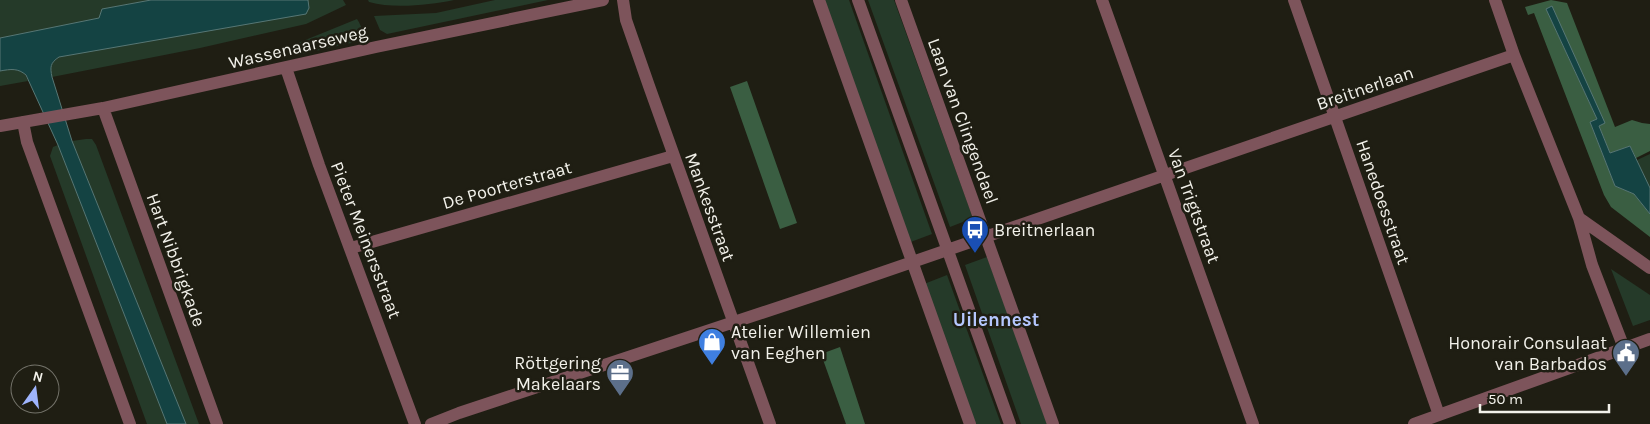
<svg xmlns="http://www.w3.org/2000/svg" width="1650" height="424" font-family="Karla,sans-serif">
<rect width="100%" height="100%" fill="#1f1e13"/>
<!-- green -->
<path fill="#253a29" d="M 0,0 L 151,0 L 102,9 L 100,18 L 0,38 Z
M 308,0 L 343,0 L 346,5 L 306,24 L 200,48 L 52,77 C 50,67 50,63 59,57 L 309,8 Z
M 368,0 L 454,0 C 429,5 394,9 369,2 Z
M 495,0 L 548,0 L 387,34 L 380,30 L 374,16 L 436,13 Z
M 822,0 L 849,0 L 932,234 L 908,243 Z
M 868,0 L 894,0 L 973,218 L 950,227 Z
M 357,19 C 362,27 364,32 360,41 L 298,55 L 296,47 L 298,43 Z
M 10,69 C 20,70 25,71 28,81 L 0,86 L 0,71 Z
M 86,139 L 92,139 L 96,145 L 199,424 L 186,424 L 72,141 Z
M 58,145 L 167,424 L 147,424 L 50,156 L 53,147 Z
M 1650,154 L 1650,188 L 1637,160 Z
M 987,257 L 1048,424 L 1021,424 L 965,265 Z
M 1611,269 L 1650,295 L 1650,320 L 1633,326 Z
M 947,275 L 1001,424 L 975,424 L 924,284 Z"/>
<!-- forest -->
<path fill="#3a5e42" d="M 1551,0 L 1567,3 L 1615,127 L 1632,120 L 1642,123 L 1650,124 L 1650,151 L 1636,158 L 1630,146 L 1610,153 L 1599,126 L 1604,123 L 1546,9 L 1597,119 L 1590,122 L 1615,186 L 1634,194 L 1650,214 L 1650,237 L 1611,207 L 1604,195 L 1534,13 L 1528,15 L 1525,7 Z
M 747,81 L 797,223 L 780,229 L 730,87 Z
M 840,347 L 865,424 L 846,424 L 821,354 Z"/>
<!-- water -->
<path fill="#144343" stroke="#577775" d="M 151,0 L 308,0 L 309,8 L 306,14 L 59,57 C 50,63 50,67 52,77 L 72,141 L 186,424 L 167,424 L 58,145 L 26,75 C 18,68 11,69 0,71 L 0,38 L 99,18 L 102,9 Z
M 1552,6 L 1605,123 L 1599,126 L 1610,153 L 1630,146 L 1650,188 L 1650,214 L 1634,194 L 1615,186 L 1590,122 L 1597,119 L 1546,9 Z"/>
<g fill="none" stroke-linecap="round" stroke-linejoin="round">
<!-- street -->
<path stroke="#7d545b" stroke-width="12" d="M 623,0 L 626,20 L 649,86 L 770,424
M 819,0 L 970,424
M 858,0 L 1010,424
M 901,0 L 1053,424
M 1102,0 L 1253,424
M 1294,0 L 1439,415
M 1495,0 L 1514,55 L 1579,218 L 1592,265 L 1624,348
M 286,68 L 319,165 L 415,424
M 103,108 L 217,424
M 23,122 L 27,142 L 130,424
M 0,126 L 103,108 L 376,47 L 603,0
M 1579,218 L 1650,268
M 351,248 L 673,156
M 431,424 L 459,413 L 831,290 L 1514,55
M 1414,424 L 1650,339"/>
</g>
<!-- icons -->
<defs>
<symbol id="bus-pin" viewBox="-11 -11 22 30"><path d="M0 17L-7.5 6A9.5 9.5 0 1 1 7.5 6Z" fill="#1a4fb4" stroke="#1f1e13"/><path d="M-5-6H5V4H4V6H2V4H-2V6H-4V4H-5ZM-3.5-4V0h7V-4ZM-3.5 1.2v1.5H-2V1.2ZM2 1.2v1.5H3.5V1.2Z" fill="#fff"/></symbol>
<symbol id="shop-pin" viewBox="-11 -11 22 30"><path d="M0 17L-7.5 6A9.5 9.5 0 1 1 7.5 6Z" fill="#3f7fe0" stroke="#1f1e13"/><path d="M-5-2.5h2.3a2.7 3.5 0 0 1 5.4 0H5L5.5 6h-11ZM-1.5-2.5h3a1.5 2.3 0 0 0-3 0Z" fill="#fff"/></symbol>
<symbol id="civic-pin" viewBox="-11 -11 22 30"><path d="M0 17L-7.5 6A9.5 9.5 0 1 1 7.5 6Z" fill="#5c6f8a" stroke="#1f1e13"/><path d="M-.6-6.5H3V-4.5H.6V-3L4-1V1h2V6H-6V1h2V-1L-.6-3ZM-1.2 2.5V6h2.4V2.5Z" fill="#fff"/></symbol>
<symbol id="office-pin" viewBox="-11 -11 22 30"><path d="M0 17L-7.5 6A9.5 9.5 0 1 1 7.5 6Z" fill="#5c6f8a" stroke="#1f1e13"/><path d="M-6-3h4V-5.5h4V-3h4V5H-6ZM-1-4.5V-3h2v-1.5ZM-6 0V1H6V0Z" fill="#fff"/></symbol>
</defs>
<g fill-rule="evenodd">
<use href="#bus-pin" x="959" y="214" width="32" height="43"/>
<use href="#shop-pin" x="696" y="326" width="32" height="43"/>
<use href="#civic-pin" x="1610" y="337" width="32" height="43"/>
<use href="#office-pin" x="604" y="357" width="32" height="43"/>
</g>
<g text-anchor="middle" stroke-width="5" stroke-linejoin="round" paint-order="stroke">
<!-- street labels -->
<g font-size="18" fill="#f2f1ea" stroke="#1f1e13">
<text transform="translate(298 47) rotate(-13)" y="6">Wassenaarseweg</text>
<text transform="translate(1365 88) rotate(-19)" y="6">Breitnerlaan</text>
<text transform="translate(963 121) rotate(70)" y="6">Laan van Clingendael</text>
<text transform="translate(507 185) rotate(-16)" y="6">De Poorterstraat</text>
<text transform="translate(1383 202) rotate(71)" y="6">Hanedoesstraat</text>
<text transform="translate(1194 206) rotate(70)" y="6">Van Trigtstraat</text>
<text transform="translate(710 207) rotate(70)" y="6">Mankesstraat</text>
<text transform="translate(366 240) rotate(69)" y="6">Pieter Meinersstraat</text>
<text transform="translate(176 260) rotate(70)" y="6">Hart Nibbrigkade</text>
</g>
<!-- poi labels -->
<g font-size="18" fill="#f2f1ea" stroke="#1f1e13" text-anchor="start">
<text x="994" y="236">Breitnerlaan</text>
<text x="731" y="338">Atelier Willemien<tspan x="731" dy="21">van Eeghen</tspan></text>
<text x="1607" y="349" text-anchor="end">Honorair Consulaat<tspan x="1607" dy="21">van Barbados</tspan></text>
<text x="601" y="369" text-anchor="end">Röttgering<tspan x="601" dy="21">Makelaars</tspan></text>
</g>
<!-- neighbourhood labels -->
<g font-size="19" font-weight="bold" fill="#b5c7fe" stroke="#1f1e13">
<text x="996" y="326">Uilennest</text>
</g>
</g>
<!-- north arrow -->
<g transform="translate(35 389) rotate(14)"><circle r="24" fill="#1f1e13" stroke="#737269"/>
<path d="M0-4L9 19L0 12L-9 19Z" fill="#9eb4fd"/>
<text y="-8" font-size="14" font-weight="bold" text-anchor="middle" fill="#f2f1ea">N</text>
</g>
<!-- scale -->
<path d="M1480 404v8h129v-8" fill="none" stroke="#f2f1ea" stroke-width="2.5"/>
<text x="1488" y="404" font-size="15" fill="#f2f1ea" stroke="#1f1e13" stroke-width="4" paint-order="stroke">50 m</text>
</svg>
